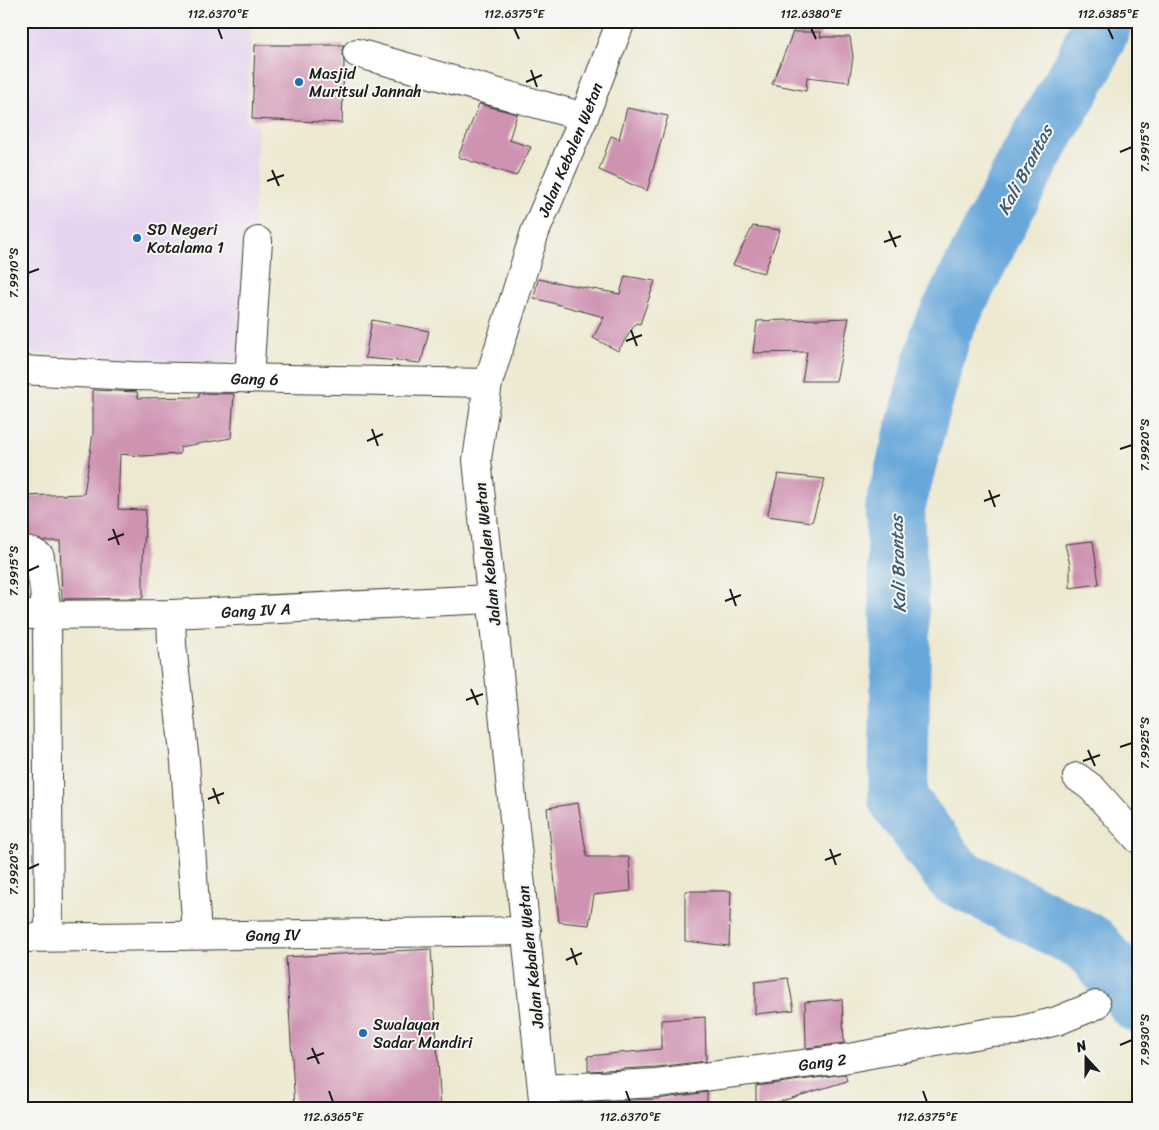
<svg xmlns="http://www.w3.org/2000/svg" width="1159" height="1130" font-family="Sriracha,sans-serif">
<rect width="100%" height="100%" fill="#f6f6f2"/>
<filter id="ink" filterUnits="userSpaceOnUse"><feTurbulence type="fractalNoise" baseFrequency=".02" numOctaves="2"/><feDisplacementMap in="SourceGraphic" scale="10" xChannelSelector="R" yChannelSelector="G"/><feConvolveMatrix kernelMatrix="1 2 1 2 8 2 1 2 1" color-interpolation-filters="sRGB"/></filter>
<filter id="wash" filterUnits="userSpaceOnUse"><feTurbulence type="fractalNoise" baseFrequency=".0096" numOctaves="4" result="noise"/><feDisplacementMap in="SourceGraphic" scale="20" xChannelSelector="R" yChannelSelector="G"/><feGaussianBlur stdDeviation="1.12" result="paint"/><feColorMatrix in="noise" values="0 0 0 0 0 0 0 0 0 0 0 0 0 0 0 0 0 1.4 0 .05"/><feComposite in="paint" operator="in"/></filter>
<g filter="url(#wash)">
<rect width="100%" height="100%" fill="#ede9d1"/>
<!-- built -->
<path fill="#e6d3f0" d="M 21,21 L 252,21 L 246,121 L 258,123 L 248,364 L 21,353 Z"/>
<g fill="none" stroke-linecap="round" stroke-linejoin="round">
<!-- river -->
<path stroke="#68a7da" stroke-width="60" d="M 1103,21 L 1085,63 L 1032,154 L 942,330 L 919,415 L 895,508 L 901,649 L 898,799 L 954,875 L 1090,944 L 1138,1003"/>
</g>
<g id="blocks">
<!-- building -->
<path fill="#cf93b2" d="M 793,32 L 821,32 L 820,37 L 850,37 L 853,57 L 849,82 L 807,77 L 806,91 L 772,84 Z
M 255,45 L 344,45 L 342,49 L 344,62 L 342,123 L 252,119 Z
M 479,104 L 517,114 L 509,140 L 531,147 L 516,176 L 458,157 Z
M 627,108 L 668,116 L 647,191 L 599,170 L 611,136 L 619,139 Z
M 753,226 L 780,230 L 764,273 L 733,265 Z
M 625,276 L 655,281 L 640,324 L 636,323 L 618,351 L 593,338 L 604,317 L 534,298 L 538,279 L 620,294 Z
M 849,318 L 836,381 L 802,381 L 807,352 L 753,353 L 757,321 Z
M 372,320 L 429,331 L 421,363 L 365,358 Z
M 93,390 L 137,392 L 138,398 L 199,397 L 199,393 L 234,394 L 231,438 L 180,447 L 180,454 L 142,456 L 120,454 L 118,509 L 146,510 L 143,561 L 143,598 L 62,599 L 60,541 L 44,541 L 21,535 L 21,496 L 84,494 L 93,433 Z
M 778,474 L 825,479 L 812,522 L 767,516 Z
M 1093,541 L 1099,584 L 1070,588 L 1070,565 L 1065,544 Z
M 578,803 L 587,857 L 629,857 L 631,891 L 594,895 L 589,925 L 559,922 L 547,808 Z
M 685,891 L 731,891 L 729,946 L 685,941 Z
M 431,949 L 441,1109 L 295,1109 L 286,957 Z
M 788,978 L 794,1010 L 755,1014 L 755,982 Z
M 842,999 L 844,1043 L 806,1048 L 805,1002 Z
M 705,1017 L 706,1061 L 656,1067 L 588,1071 L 588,1056 L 661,1049 L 661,1020 Z
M 845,1074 L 847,1081 L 756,1109 L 756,1086 Z
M 707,1092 L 707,1109 L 588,1109 L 588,1102 L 658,1099 Z"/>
</g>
</g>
<g filter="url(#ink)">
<use href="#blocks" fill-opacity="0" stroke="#3b3b37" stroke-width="1"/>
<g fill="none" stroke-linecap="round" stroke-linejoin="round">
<defs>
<g id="minor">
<path d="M 357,53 L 584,117"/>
<path id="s1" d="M 21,370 L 132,376 L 488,383"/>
<path d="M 249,379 L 258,241"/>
<path d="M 21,550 L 34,553 L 40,557 L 47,615 L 49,937"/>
<path d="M 171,614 L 172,645 L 185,762 L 197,934"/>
<path id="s2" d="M 21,615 L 171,614 L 491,599"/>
<path d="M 1077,777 L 1092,788 L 1138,839"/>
<path id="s3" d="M 21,938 L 527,931"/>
<path id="s4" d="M 543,1089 L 657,1083 L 843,1059 L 991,1032 L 1017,1031 L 1057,1021 L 1096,1005"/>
</g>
<g id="major">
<path id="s5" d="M 544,1109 L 477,460 L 488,383 L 535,232 L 584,117 L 621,21"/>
</g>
</defs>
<!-- minor casing -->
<use href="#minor" stroke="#3b3b37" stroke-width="30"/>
<!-- major casing -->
<use href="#major" stroke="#3b3b37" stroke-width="30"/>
<!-- minor -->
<use href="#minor" stroke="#fff" stroke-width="28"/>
<!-- major -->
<use href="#major" stroke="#fff" stroke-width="28"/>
</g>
</g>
<!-- ticks -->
<path fill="none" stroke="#1c1c1c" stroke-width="2" d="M 218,28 L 222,39M 514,28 L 519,39M 811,28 L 816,39M 1108,28 L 1113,39M 531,70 L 537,87M 526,82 L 542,75M 1120,152 L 1132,147M 272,170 L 279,186M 267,181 L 284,175M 889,231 L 896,247M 884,242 L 901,236M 28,273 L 39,269M 631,330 L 637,346M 626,341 L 642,335M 372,429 L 378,446M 367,441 L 383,434M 1120,449 L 1132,445M 989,490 L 995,507M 984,501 L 1000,495M 113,529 L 119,545M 108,540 L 124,534M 28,571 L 39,566M 730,589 L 736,606M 725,601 L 741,595M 471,689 L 478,705M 466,700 L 483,694M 1120,747 L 1132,743M 1088,750 L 1095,766M 1083,761 L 1100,755M 213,788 L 219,804M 208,799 L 224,793M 830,849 L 836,865M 825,860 L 841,854M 28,869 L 39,864M 571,948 L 577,965M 566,960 L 582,953M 1120,1045 L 1132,1040M 312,1048 L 319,1064M 307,1059 L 324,1053M 329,1091 L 333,1102M 626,1091 L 630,1102M 923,1091 L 927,1102"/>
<!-- markers -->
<g fill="#1f6fb2" stroke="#f6f6f2" stroke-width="2">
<circle cx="299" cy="82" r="5"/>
<circle cx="137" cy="238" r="5"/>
<circle cx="363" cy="1033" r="5"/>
</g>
<g text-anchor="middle" stroke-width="4" stroke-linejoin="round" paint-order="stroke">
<!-- poi labels -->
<g font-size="16" fill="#1c1c1c" stroke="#f6f6f2" text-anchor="start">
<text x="309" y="79">Masjid<tspan x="309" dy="18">Muritsul Jannah</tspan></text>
<text x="147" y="235">SD Negeri<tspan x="147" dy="18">Kotalama 1</tspan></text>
<text x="373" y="1030">Swalayan<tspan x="373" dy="18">Sadar Mandiri</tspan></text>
</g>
<!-- street labels -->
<g font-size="16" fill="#1c1c1c" stroke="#f6f6f2">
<text dy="6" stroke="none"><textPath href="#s5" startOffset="978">Jalan Kebalen Wetan</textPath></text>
<text dy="6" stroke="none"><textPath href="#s1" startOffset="234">Gang 6</textPath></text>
<text transform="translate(487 554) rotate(-96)" y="6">Jalan Kebalen Wetan</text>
<text dy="6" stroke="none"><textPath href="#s2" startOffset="235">Gang IV A</textPath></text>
<text dy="6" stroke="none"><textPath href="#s3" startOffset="252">Gang IV</textPath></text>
<text transform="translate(530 957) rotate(-96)" y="6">Jalan Kebalen Wetan</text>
<text dy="6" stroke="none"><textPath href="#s4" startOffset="281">Gang 2</textPath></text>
</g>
<!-- water labels -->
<g font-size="18" font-style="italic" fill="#3e5b71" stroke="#f6f6f2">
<text transform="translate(1025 170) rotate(-62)" y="6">Kali Brantas</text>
<text transform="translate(898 564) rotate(-92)" y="6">Kali Brantas</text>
</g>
</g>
<!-- margin -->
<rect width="1159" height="1130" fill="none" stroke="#f6f6f2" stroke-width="55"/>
<!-- north arrow -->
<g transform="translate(1086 1058) rotate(339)" stroke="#f6f6f2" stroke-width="4" paint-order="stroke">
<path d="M0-4L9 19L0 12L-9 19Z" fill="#1c1c1c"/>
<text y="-8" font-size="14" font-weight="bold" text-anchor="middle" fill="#1c1c1c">N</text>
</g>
<rect x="28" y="28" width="1104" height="1074" fill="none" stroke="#1c1c1c" stroke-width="2"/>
<g font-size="12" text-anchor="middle" fill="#1c1c1c">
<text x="218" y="18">112.6370°E</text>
<text x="514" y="18">112.6375°E</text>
<text x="811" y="18">112.6380°E</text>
<text x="1108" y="18">112.6385°E</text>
<text transform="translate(1145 147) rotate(-90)" y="4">7.9915°S</text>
<text transform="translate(14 273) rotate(-90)" y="4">7.9910°S</text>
<text transform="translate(1145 445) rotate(-90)" y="4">7.9920°S</text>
<text transform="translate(14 571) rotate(-90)" y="4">7.9915°S</text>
<text transform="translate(1145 743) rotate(-90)" y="4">7.9925°S</text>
<text transform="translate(14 869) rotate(-90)" y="4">7.9920°S</text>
<text transform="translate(1145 1040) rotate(-90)" y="4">7.9930°S</text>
<text x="333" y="1121">112.6365°E</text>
<text x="630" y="1121">112.6370°E</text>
<text x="927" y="1121">112.6375°E</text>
</g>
</svg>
